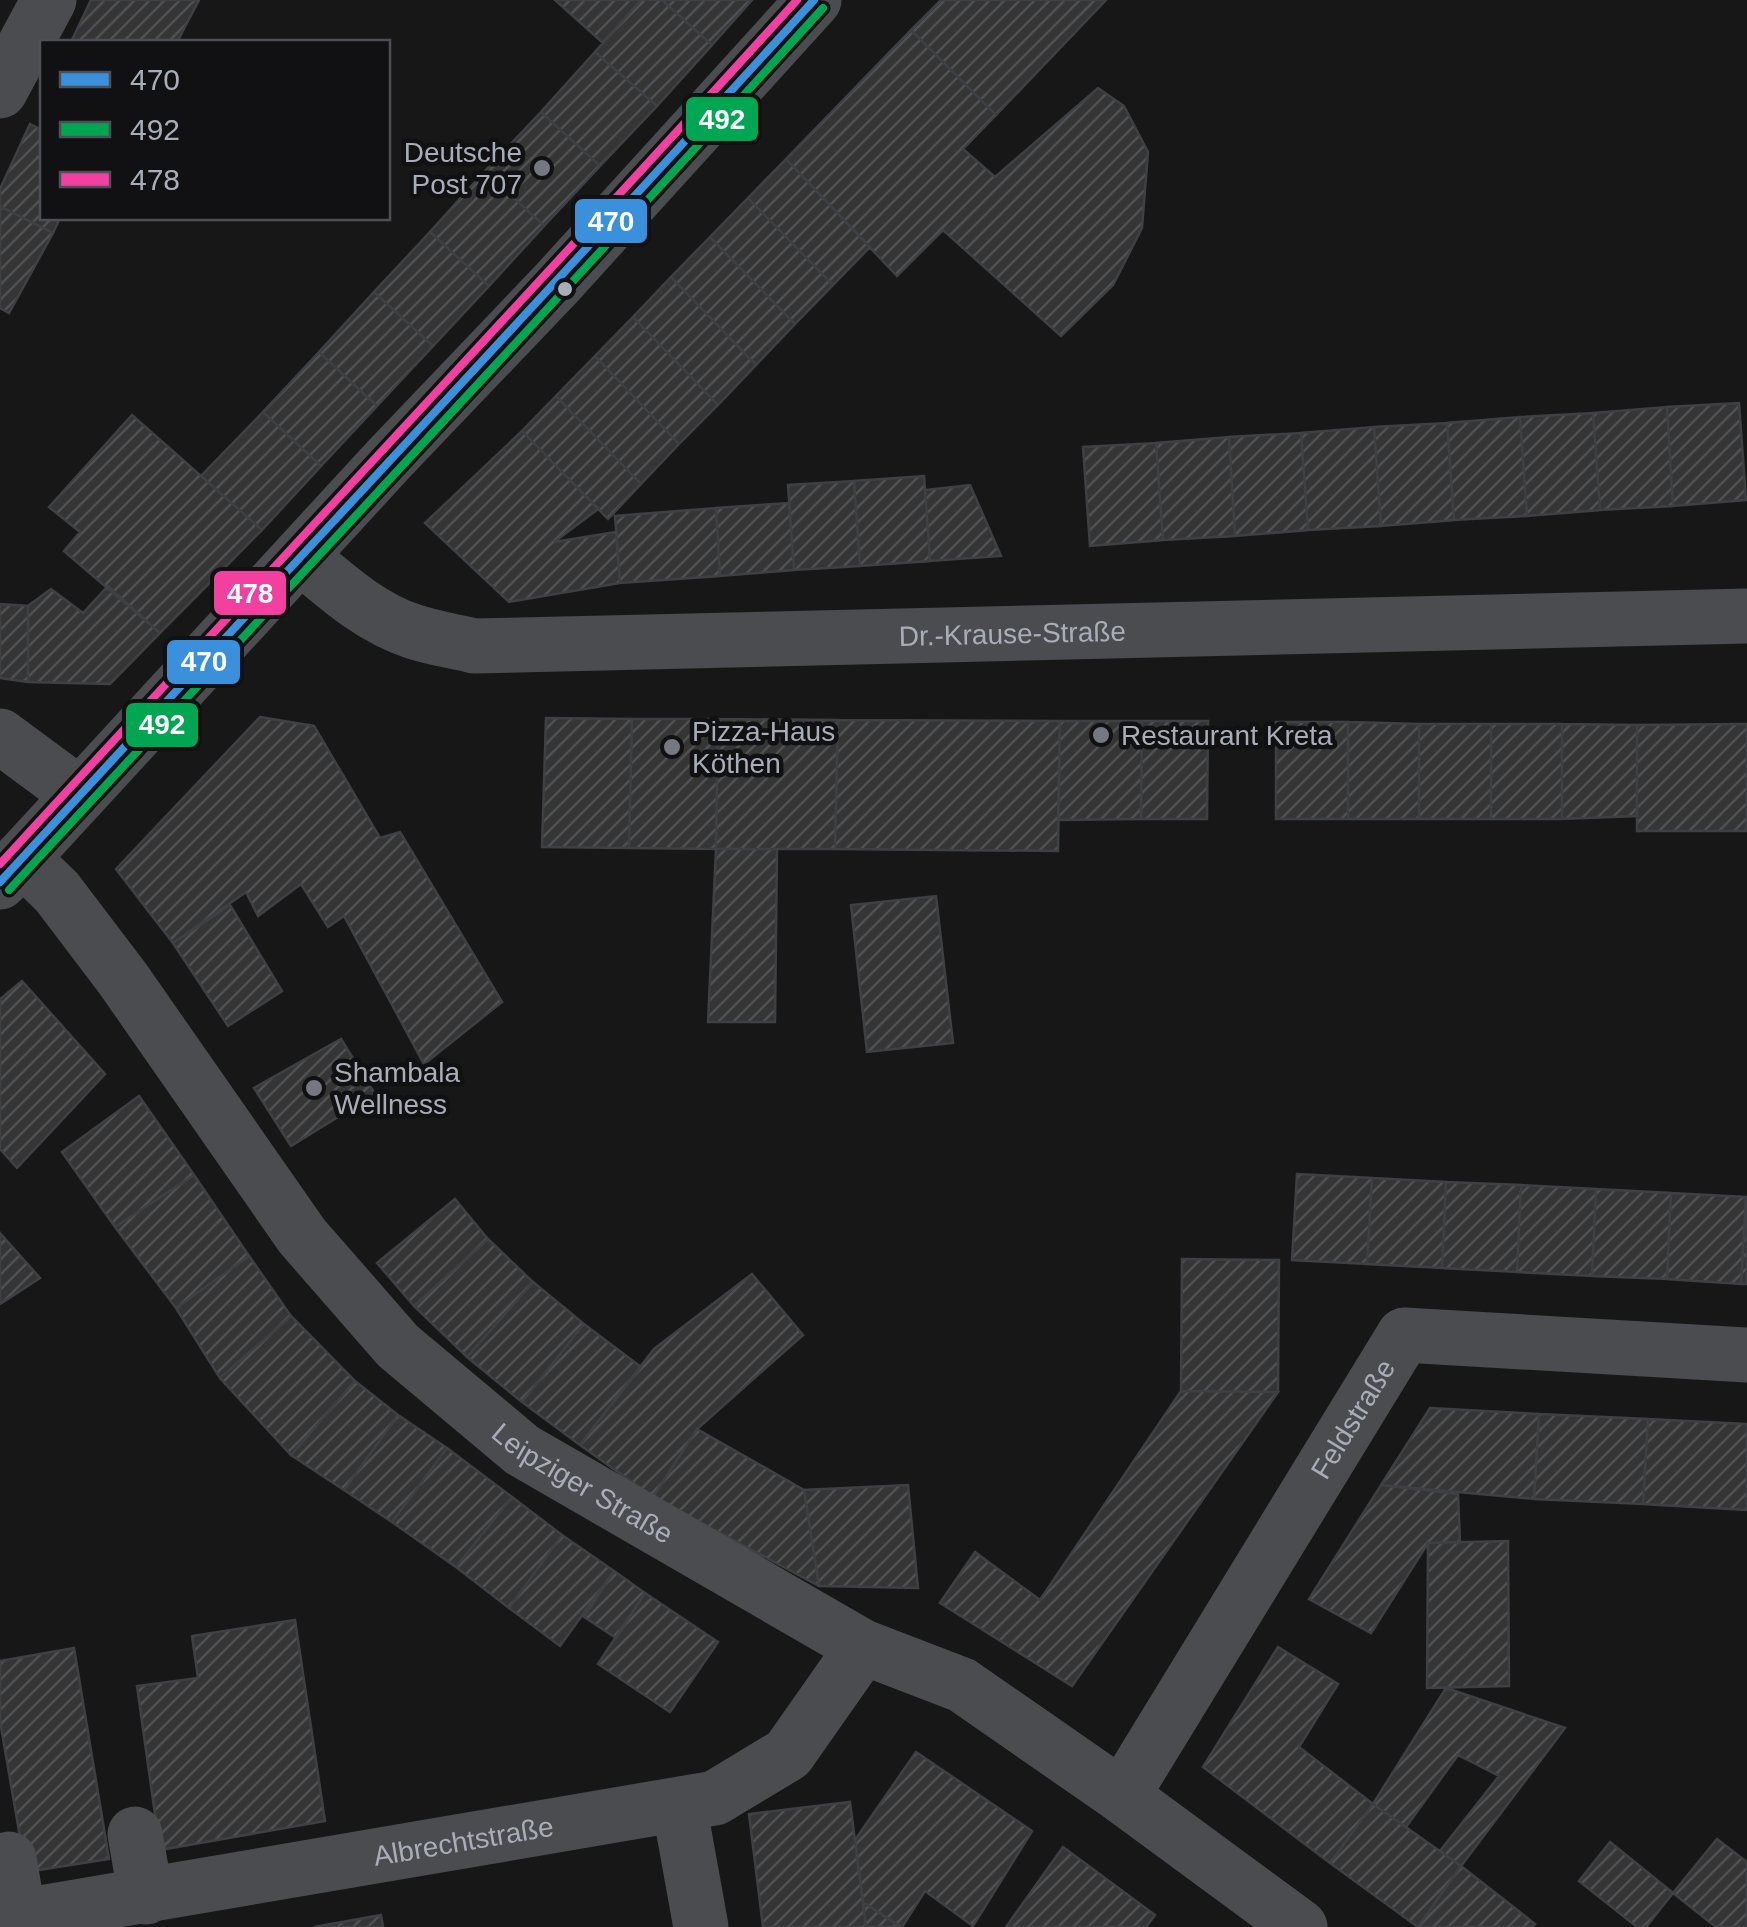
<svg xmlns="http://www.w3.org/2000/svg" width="1747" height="1927" font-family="Helvetica,sans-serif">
<defs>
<pattern id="building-hatch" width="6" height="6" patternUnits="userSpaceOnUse" patternTransform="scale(2.5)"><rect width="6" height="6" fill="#353536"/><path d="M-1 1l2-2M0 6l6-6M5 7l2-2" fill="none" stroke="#4f5051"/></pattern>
</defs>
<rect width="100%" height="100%" fill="#171717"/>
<!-- building -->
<path fill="url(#building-hatch)" stroke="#3f4043" stroke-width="2.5" d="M 91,0 L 199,0 L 177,42 L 71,42 Z
M 555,0 L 641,0 L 603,43 Z
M 641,0 L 662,0 L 712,45 L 657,106 L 595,52 Z
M 662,0 L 752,0 L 712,45 Z
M 941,0 L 1106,0 L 996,115 L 911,30 Z
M 911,30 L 996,115 L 963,149 L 995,177 L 1098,88 L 1124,106 L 1148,152 L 1142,228 L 1113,285 L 1061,336 L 943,230 L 897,276 L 786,159 Z
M 595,52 L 657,106 L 600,166 L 541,112 Z
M 541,112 L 600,166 L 544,226 L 485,171 Z
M 30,124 L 42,130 L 42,218 L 60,218 L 53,233 L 0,206 L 0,189 Z
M 786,159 L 870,247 L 833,285 L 748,198 Z
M 485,171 L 544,226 L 489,286 L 430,232 Z
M 748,198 L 833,285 L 795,324 L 710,237 Z
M 0,206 L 53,233 L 9,313 L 0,308 Z
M 430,232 L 489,286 L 433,346 L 374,292 Z
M 710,237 L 795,324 L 756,365 L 671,277 Z
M 671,277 L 756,365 L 718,405 L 633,317 Z
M 374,292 L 433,346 L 377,406 L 319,352 Z
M 633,317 L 718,405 L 679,444 L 595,356 Z
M 319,352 L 377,406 L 321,466 L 263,412 Z
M 595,356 L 679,444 L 641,484 L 556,396 Z
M 556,396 L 641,484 L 608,519 L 522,431 Z
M 1739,403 L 1746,500 L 1673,506 L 1667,407 Z
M 1667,407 L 1673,506 L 1600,510 L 1593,413 Z
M 263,412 L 321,466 L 262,530 L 201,476 Z
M 1593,413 L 1600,510 L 1527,516 L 1520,417 Z
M 132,415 L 262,530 L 160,633 L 64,551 L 80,532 L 49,507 Z
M 1520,417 L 1527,516 L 1454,520 L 1447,423 Z
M 1447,423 L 1454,520 L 1381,526 L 1374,427 Z
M 1374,427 L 1381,526 L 1308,530 L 1301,433 Z
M 522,431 L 598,509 L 554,542 L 616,532 L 620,583 L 509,602 L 425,523 Z
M 1301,433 L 1308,530 L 1235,536 L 1229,437 Z
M 1229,437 L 1235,536 L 1163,540 L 1156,443 Z
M 1156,443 L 1163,540 L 1090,546 L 1083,447 Z
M 924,476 L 930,561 L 860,566 L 854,481 Z
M 854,481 L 860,566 L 794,570 L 788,485 Z
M 970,485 L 1001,556 L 930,561 L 925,490 Z
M 789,503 L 794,570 L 720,576 L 716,508 Z
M 716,508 L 720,576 L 620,583 L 615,516 Z
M 108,586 L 160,633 L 110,684 L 28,682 L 28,606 L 51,589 L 83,613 Z
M 0,604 L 28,606 L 28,682 L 0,678 Z
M 260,717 L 314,726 L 380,838 L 400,832 L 502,1002 L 424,1064 L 344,916 L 328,927 L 301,884 L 258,916 L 246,892 L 173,943 L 116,869 Z
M 546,718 L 632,719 L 629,848 L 542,847 Z
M 632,719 L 718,719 L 716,849 L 629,848 Z
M 718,719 L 838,720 L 835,849 L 716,849 Z
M 838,720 L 1060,721 L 1058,851 L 835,849 Z
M 1060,721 L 1142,721 L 1141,819 L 1058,820 Z
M 1142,721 L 1208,721 L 1207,819 L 1141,819 Z
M 1276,722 L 1348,722 L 1348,819 L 1276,819 Z
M 1348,722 L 1419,724 L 1419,819 L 1348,819 Z
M 1419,724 L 1491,724 L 1491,819 L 1419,819 Z
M 1491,724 L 1562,724 L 1562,819 L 1491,819 Z
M 1562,724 L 1637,725 L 1637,816 L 1562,819 Z
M 1747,724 L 1747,831 L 1637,831 L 1637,725 Z
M 716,849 L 777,849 L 775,1022 L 708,1022 Z
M 936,896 L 953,1043 L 867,1052 L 851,905 Z
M 230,905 L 282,991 L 228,1026 L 173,943 Z
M 22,981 L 105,1074 L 17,1168 L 0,1149 L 0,999 Z
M 341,1039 L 375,1094 L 291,1146 L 254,1088 Z
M 139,1096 L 194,1175 L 115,1227 L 62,1152 Z
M 1297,1174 L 1372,1178 L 1367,1264 L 1292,1260 Z
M 194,1175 L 249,1256 L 176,1308 L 115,1227 Z
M 1372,1178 L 1446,1182 L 1442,1268 L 1367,1264 Z
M 1446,1182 L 1521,1185 L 1517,1272 L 1442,1268 Z
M 1521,1185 L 1596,1189 L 1592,1276 L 1517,1272 Z
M 1596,1189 L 1671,1193 L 1667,1279 L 1592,1276 Z
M 1671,1193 L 1746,1197 L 1741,1284 L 1667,1279 Z
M 1746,1197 L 1747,1197 L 1747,1284 L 1741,1284 Z
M 455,1199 L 488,1239 L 414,1306 L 377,1263 Z
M 0,1233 L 40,1278 L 0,1304 Z
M 488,1239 L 533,1282 L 467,1357 L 414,1306 Z
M 249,1256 L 291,1316 L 220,1378 L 176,1308 Z
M 1182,1259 L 1279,1260 L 1278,1392 L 1181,1391 Z
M 752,1274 L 803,1335 L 697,1429 L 653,1497 L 580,1445 L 654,1349 Z
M 533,1282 L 584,1324 L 522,1402 L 467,1357 Z
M 291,1316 L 355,1381 L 291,1455 L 220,1378 Z
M 584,1324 L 641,1367 L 580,1445 L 522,1402 Z
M 355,1381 L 398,1415 L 344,1490 L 291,1455 Z
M 1181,1391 L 1278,1392 L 1072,1686 L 940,1603 L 975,1552 L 1040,1600 Z
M 1430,1408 L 1539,1414 L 1534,1499 L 1381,1485 Z
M 1539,1414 L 1648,1419 L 1643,1504 L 1534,1499 Z
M 398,1415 L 447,1448 L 392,1522 L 344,1490 Z
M 1648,1419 L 1747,1424 L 1747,1510 L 1643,1504 Z
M 697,1429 L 804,1490 L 819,1586 L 653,1497 Z
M 447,1448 L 512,1497 L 456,1567 L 392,1522 Z
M 908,1485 L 918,1588 L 819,1586 L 804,1490 Z
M 1381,1485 L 1458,1494 L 1460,1542 L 1428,1543 L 1371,1633 L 1309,1599 Z
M 512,1497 L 562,1535 L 509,1608 L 456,1567 Z
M 562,1535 L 614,1571 L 560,1646 L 509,1608 Z
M 1508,1541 L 1509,1686 L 1427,1688 L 1428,1543 Z
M 614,1571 L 645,1593 L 616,1638 L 584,1617 Z
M 645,1593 L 718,1642 L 670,1712 L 598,1664 Z
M 295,1620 L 325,1821 L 160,1850 L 137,1686 L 198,1678 L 192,1636 Z
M 1278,1647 L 1338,1684 L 1299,1747 L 1373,1804 L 1330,1863 L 1203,1767 Z
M 74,1648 L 109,1859 L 26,1872 L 0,1721 L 0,1661 Z
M 1446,1688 L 1565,1728 L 1461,1866 L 1440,1851 L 1499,1776 L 1458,1755 L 1406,1827 L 1373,1804 Z
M 916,1752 L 1032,1831 L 973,1926 L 925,1891 L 902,1927 L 863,1902 L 855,1840 Z
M 850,1802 L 866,1927 L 763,1927 L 749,1814 Z
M 1373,1804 L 1461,1866 L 1418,1927 L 1330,1863 Z
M 1717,1839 L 1747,1862 L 1747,1927 L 1716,1927 L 1673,1893 Z
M 1610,1842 L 1673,1893 L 1646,1927 L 1637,1927 L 1579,1881 Z
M 1063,1847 L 1155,1915 L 1146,1927 L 1006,1927 Z
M 1461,1866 L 1535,1924 L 1532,1927 L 1418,1927 Z
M 863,1902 L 900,1927 L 866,1927 Z
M 381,1915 L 383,1927 L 314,1927 Z"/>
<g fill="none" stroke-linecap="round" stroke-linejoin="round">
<!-- minor -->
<g stroke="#4b4c50" stroke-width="55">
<path d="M 0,91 L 49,0"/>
<path id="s1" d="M 300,556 C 335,585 369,617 412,631 C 432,638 454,641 474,646 L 1747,616"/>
<path d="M 0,736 L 80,795"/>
<path id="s2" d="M 22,858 L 57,892 L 123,979 L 302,1236 L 398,1346 L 522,1450 L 863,1647 L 962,1685 L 1122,1796 L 1300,1927"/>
<path d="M 0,882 L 389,459 L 557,283 L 814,0"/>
<path id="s3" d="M 1122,1796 L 1404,1335 L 1747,1355"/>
<path d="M 679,1805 L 701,1927"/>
<path d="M 135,1834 L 146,1897"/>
<path d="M 9,1859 L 19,1917"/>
<path id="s4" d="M 0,1920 L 715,1798 L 788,1754 L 863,1647"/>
</g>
<defs>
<path id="bus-1" d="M 0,882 C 271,587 545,296 814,0"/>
<path id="bus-2" d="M 9,890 C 280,596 554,305 823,8"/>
<path id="bus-3" d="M 0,864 C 265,575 534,290 797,0"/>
</defs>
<!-- bus-1 casing -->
<use href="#bus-1" stroke="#111113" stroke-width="15"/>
<!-- bus-2 casing -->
<use href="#bus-2" stroke="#111113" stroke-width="15"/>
<!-- bus-3 casing -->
<use href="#bus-3" stroke="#111113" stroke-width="15"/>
<!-- bus-1 -->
<use href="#bus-1" stroke="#3a90db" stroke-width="8"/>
<!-- bus-2 -->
<use href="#bus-2" stroke="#00a651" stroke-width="8"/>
<!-- bus-3 -->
<use href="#bus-3" stroke="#f240a1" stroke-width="8"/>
</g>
<!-- markers -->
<g fill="#757880" stroke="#111113" stroke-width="4">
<circle cx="542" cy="168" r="10"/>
<circle cx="1101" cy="735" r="10"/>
<circle cx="672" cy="747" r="10"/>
<circle cx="314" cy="1088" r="10"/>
</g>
<circle fill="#a8adb8" stroke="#111113" stroke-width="4" cx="565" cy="289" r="9"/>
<g text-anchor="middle" stroke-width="9" stroke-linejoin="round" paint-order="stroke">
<!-- poi labels -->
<g font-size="28" fill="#a8adb8" stroke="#111113" text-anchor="start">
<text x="522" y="162" text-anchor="end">Deutsche<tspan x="522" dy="32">Post 707</tspan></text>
<text x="692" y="741">Pizza-Haus<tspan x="692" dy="32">Köthen</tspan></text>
<text x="1121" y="745">Restaurant Kreta</text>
<text x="334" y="1082">Shambala<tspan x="334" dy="32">Wellness</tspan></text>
</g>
<!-- street labels -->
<g font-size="28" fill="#a8adb8" stroke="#111113">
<text dy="10" stroke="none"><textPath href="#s1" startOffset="738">Dr.-Krause-Straße</textPath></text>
<text dy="10" stroke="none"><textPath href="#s3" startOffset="442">Feldstraße</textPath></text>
<text dy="10" stroke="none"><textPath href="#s2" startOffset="848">Leipziger Straße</textPath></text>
<text dy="10" stroke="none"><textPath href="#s4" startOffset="470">Albrechtstraße</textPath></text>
</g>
</g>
<g stroke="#111113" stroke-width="4">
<rect x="684" y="95" width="76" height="48" rx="10" fill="#00a651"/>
<rect x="573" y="197" width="76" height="48" rx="10" fill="#3a90db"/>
<rect x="212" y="569" width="76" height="48" rx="10" fill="#f240a1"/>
<rect x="165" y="638" width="77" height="48" rx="10" fill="#3a90db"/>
<rect x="124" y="701" width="76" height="48" rx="10" fill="#00a651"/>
</g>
<g font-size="28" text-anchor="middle" font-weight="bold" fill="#fff">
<text x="722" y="129">492</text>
<text x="611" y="231">470</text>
<text x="250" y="603">478</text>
<text x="204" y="671">470</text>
<text x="162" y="734">492</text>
</g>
<!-- legend -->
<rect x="40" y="40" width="350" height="180" fill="#111113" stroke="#4d4f55" stroke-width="2.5"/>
<rect x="60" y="72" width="50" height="15" fill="#3a90db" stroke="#4d4f55" stroke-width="2.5"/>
<text x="130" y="90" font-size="30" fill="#a8adb8">470</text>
<rect x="60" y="122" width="50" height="15" fill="#00a651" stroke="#4d4f55" stroke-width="2.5"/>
<text x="130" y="140" font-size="30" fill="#a8adb8">492</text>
<rect x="60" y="172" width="50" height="15" fill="#f240a1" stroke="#4d4f55" stroke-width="2.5"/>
<text x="130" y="190" font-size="30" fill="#a8adb8">478</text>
</svg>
